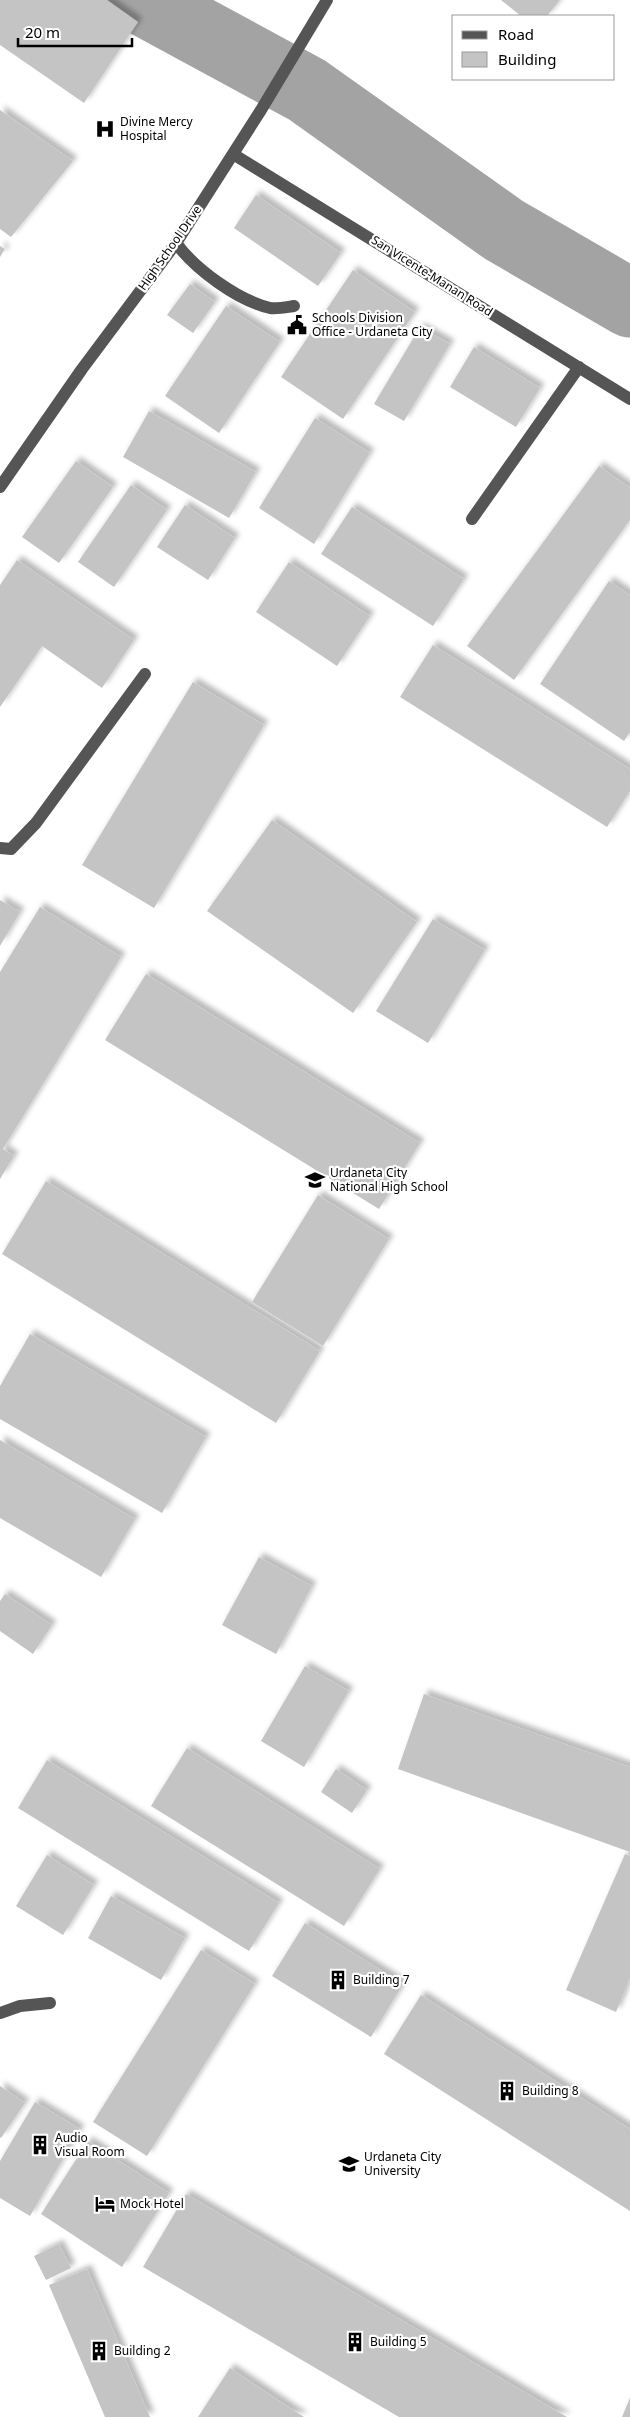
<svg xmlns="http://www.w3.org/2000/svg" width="630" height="2417" font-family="'Noto Sans',sans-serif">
<defs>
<filter id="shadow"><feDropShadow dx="4.5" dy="-4.5" stdDeviation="2.5" flood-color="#0004"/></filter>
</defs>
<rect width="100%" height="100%" fill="#fff"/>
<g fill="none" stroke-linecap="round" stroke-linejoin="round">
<!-- river -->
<path stroke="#a3a3a3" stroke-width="69" d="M 141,0 L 307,90 L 504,230 L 630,303"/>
</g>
<!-- building -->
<path fill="#c4c4c4" filter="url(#shadow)" d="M 0,0 L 107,0 L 138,22 L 84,103 L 0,45 Z
M 501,0 L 560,0 L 547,16 L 521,16 Z
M 0,110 L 73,161 L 11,237 L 0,229 Z
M 256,195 L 341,253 L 318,286 L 234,228 Z
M 0,246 L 5,249 L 0,257 Z
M 353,270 L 415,312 L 343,419 L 281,377 Z
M 190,284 L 215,302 L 193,333 L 167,315 Z
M 226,306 L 280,342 L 219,433 L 165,396 Z
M 420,327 L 450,344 L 404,421 L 374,404 Z
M 474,347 L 540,388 L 516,427 L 450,387 Z
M 149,411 L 256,472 L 229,518 L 123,457 Z
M 315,418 L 370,453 L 314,544 L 259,508 Z
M 76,461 L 113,487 L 59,563 L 22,537 Z
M 599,466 L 630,488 L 630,520 L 514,680 L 467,646 Z
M 131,485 L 167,510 L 114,587 L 78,562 Z
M 185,505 L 235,538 L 208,580 L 157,547 Z
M 352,507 L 464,579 L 433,626 L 321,554 Z
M 17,560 L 134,640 L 102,688 L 42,646 L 0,707 L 0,585 Z
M 289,562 L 370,616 L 337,666 L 256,612 Z
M 609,581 L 630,595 L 630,732 L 624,741 L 540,684 Z
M 433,645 L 630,769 L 630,791 L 607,827 L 400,697 Z
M 193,682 L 264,725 L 154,908 L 82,865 Z
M 272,820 L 417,922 L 353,1013 L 207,911 Z
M 0,900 L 20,912 L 0,946 Z
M 40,907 L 121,957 L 3,1149 L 14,1156 L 0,1179 L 0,972 Z
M 433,919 L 485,950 L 428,1043 L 376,1011 Z
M 146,974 L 420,1143 L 379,1209 L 105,1040 Z
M 46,1181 L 320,1351 L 276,1423 L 2,1254 Z
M 318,1195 L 389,1239 L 323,1346 L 252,1302 Z
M 30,1334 L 206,1437 L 162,1513 L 0,1419 L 0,1386 Z
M 0,1440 L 135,1519 L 101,1577 L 0,1518 Z
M 259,1557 L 312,1586 L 276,1654 L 222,1625 Z
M 5,1594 L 52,1625 L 33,1654 L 0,1631 L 0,1601 Z
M 305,1666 L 349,1691 L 304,1767 L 261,1741 Z
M 424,1694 L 630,1767 L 630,1852 L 398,1769 Z
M 187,1748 L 380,1869 L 344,1926 L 151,1806 Z
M 47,1760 L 279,1903 L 249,1951 L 18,1808 Z
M 336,1769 L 367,1790 L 352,1813 L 321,1792 Z
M 625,1854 L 630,1856 L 630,1978 L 616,2012 L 566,1990 Z
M 47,1855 L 94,1885 L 63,1935 L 16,1906 Z
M 111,1896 L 185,1938 L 161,1980 L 88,1938 Z
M 305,1923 L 403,1984 L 371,2037 L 272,1976 Z
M 201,1950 L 255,1984 L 147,2156 L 93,2122 Z
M 421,1995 L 630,2129 L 630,2211 L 384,2054 Z
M 0,2086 L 25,2103 L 1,2138 L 0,2137 Z
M 35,2102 L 80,2129 L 30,2216 L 0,2198 L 0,2161 Z
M 88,2141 L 169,2193 L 122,2267 L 41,2214 Z
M 186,2194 L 567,2417 L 399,2417 L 143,2267 Z
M 59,2244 L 71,2268 L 46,2280 L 34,2256 Z
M 87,2269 L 150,2417 L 105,2417 L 49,2285 Z
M 230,2368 L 293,2410 L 304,2417 L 198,2417 Z
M 630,2398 L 630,2417 L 622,2417 Z"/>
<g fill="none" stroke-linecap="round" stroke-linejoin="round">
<!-- minor -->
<path stroke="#555" stroke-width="12" d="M 233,154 L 630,399
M 176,243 C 195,269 237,300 270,308 C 277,309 287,307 294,306
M 0,487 L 82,369 L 176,243 L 261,110 L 327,0
M 472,519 L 579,367
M 0,848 L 11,849 L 36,823 L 145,674
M 0,2013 L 20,2006 L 50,2003"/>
</g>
<!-- icons -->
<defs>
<symbol id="hospital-bare" viewBox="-9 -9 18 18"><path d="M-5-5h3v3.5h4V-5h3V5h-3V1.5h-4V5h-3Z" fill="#000" stroke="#fff" stroke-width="2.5" paint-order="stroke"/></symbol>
<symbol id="civic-bare" viewBox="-9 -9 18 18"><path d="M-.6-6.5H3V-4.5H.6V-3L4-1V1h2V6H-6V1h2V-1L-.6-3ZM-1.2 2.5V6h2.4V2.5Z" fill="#000" stroke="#fff" stroke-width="2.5" paint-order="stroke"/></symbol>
<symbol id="school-bare" viewBox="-9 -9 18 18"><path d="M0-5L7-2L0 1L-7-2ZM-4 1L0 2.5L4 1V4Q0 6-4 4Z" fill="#000" stroke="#fff" stroke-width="2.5" paint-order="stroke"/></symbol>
<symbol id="building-bare" viewBox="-9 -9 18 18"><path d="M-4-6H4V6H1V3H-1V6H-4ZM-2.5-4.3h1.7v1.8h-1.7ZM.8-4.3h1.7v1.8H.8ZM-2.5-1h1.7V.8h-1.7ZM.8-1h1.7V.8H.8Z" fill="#000" stroke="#fff" stroke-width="2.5" paint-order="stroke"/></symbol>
<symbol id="university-bare" viewBox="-9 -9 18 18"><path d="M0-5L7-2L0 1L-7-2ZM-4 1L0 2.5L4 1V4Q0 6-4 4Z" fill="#000" stroke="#fff" stroke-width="2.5" paint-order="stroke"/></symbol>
<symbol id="hotel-bare" viewBox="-9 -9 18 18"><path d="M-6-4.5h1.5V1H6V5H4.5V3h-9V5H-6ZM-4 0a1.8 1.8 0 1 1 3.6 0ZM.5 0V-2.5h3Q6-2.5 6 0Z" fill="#000" stroke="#fff" stroke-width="2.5" paint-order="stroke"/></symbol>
</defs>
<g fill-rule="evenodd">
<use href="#hospital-bare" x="91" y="115" width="28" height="28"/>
<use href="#civic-bare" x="283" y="311" width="28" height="28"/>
<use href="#school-bare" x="301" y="1166" width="28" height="28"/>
<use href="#building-bare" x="324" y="1966" width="28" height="28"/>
<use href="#building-bare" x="493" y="2077" width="28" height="28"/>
<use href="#building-bare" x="26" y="2131" width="28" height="28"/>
<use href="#university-bare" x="335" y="2150" width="28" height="28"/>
<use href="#hotel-bare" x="91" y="2190" width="28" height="28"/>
<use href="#building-bare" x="341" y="2328" width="28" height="28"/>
<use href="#building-bare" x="85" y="2337" width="28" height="28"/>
</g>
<g text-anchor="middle" stroke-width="4.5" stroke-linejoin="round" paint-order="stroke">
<!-- poi labels -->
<g font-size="12" fill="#000" stroke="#fff" text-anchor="start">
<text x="120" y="126">Divine Mercy<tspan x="120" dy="14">Hospital</tspan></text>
<text x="312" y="322">Schools Division<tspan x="312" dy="14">Office - Urdaneta City</tspan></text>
<text x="330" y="1177">Urdaneta City<tspan x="330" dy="14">National High School</tspan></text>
<text x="353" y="1984">Building 7</text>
<text x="522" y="2095">Building 8</text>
<text x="55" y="2142">Audio<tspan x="55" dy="14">Visual Room</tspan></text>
<text x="364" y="2161">Urdaneta City<tspan x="364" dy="14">University</tspan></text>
<text x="120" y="2208">Mock Hotel</text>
<text x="370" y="2346">Building 5</text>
<text x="114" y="2355">Building 2</text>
</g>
<!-- street labels -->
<g font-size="12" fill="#000" stroke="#fff">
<text transform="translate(170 248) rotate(-55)" y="4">High School Drive</text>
<text transform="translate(432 276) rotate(32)" y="4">San Vicente-Manan Road</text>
</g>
</g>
<!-- legend -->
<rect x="452" y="15" width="162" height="65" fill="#ffffff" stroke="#999999"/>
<rect x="462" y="31" width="25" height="8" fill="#555555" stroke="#999999"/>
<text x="498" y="40" font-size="15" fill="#000000">Road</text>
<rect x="462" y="52" width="25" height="15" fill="#c4c4c4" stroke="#999999"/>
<text x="498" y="65" font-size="15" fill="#000000">Building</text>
<!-- scale -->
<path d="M18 38v8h114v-8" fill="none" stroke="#000000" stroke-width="2.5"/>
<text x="25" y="38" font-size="15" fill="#000000" stroke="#ffffff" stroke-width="4" paint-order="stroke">20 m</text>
</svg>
